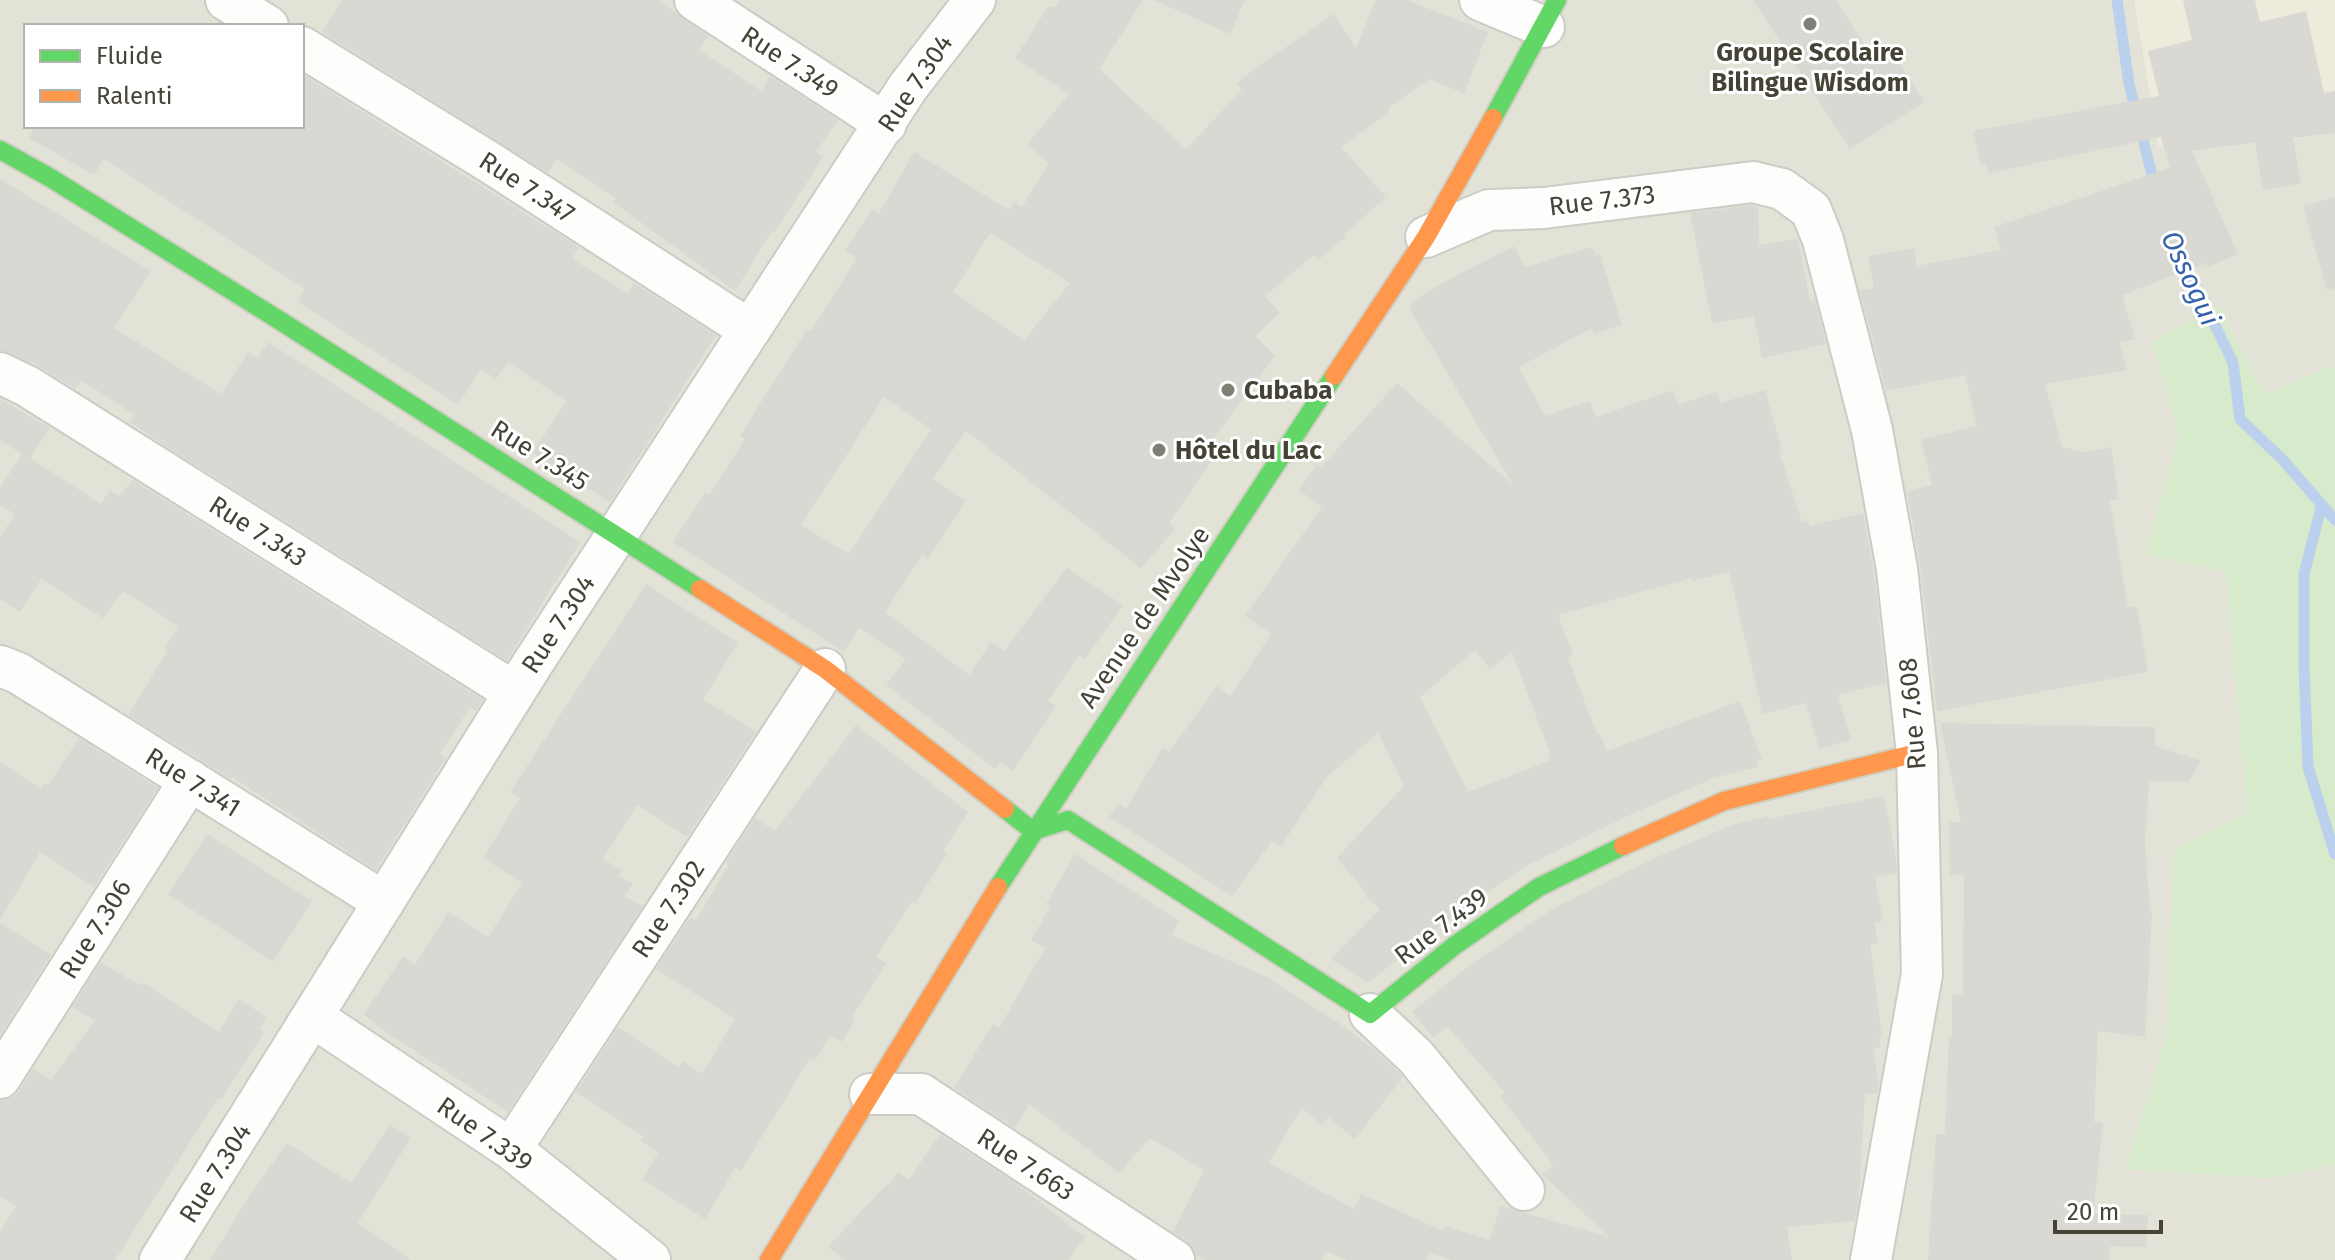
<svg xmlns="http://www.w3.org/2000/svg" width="2335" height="1260" font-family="'Fira Sans',sans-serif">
<rect width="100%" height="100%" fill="#efefea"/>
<!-- residential -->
<path fill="#e3e2d7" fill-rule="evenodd" d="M 0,0 L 2335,0 L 2335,365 L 2265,396 L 2152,342 L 2179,435 L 2145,554 L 2226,571 L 2247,812 L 2174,852 L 2167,1034 L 2126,1169 L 2269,1178 L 2335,1165 L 2335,1260 L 0,1260 ZM 26,26 L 302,26 L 302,126 L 26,126 Z"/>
<!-- education -->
<path fill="#edebdc" d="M 2134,0 L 2335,0 L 2335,133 L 2166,155 L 2165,146 L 2158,146 Z"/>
<!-- green -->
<path fill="#d7eacb" d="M 2219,307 L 2265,395 L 2335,365 L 2335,1165 L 2269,1178 L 2126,1169 L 2167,1034 L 2174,851 L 2247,812 L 2226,572 L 2145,554 L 2179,435 L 2152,342 Z"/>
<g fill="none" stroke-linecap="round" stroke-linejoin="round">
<!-- stream -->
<path stroke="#bbd0ec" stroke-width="11" d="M 2117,0 L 2129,84 L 2155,187
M 2178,260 L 2189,285 L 2216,327 L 2233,363 L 2240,419 L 2283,460 L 2335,520
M 2322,504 L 2304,574 L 2304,665 L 2308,767 L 2335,854"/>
</g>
<!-- building -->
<path fill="#d9d8d2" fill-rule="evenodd" d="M 342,0 L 658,0 L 708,36 L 699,50 L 761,91 L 770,76 L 838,120 L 816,152 L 823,157 L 774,233 L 772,231 L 735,291 L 613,202 L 616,198 L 557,159 L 548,173 L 322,32 Z
M 1059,0 L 1143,0 L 1099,69 L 1186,149 L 1242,90 L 1237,84 L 1251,71 L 1334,14 L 1356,48 L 1376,0 L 1407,0 L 1488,32 L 1464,93 L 1429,79 L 1388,108 L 1389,112 L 1341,147 L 1386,197 L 1344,235 L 1346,237 L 1318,260 L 1314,255 L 1265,296 L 1280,313 L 1255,336 L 1275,356 L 1208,446 L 1217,453 L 1169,523 L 1175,529 L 1141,568 L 966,431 L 933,479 L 966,501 L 928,559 L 922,555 L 885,612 L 969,675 L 991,642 L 1004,651 L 1067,568 L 1123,605 L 1085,659 L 1079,655 L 1048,701 L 1056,706 L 1013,771 L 1000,762 L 995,769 L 886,685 L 906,659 L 859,628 L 844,652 L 673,542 L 705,493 L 709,495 L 745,439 L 740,436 L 775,380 L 807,329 L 811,331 L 857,258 L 845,251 L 872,209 L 879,213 L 914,152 L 1009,210 L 1014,202 L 1022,207 L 1049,163 L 1027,145 L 1069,94 L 1015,58 L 1048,7 L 1055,6 ZM 990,233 L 1070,283 L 1024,340 L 953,292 ZM 884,397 L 931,429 L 849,554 L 801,525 Z
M 1154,0 L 1245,0 L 1230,34 Z
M 1753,0 L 1836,0 L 1873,58 L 1890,47 L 1924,102 L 1850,149 Z
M 2183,0 L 2255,0 L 2260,22 L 2306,11 L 2324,93 L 2335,91 L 2335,133 L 2293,138 L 2301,183 L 2263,190 L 2255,143 L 2192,151 L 2238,254 L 2208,267 L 2206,263 L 2122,295 L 2135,339 L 2119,343 L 2127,370 L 2045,384 L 2062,447 L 2083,452 L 2111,447 L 2119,499 L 2110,501 L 2128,607 L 2137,606 L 2148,672 L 1937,711 L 1920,566 L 1907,492 L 1932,485 L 1921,440 L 1977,426 L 1965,375 L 1886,391 L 1860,291 L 1874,288 L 1868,256 L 1914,248 L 1917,266 L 2001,250 L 1994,227 L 2170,168 L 2161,137 L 1989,173 L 1986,164 L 1981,165 L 1973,131 L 2159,96 L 2148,51 L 2192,40 Z
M 302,74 L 579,247 L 572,259 L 627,293 L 634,283 L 716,335 L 610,502 L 533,453 L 566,401 L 508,362 L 496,379 L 481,369 L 458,405 L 298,302 L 305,289 L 104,159 L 94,175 L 29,138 L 35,126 L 302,126 Z
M 0,179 L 151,271 L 114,328 L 221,394 L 248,352 L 257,358 L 268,342 L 580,542 L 507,661 L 162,444 L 130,422 L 135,415 L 81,380 L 75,389 L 37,365 L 0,350 Z
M 2335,197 L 2335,288 L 2327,290 L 2303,206 Z
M 1752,205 L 1758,207 L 1759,245 L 1798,239 L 1810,301 L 1815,300 L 1826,344 L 1762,358 L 1754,316 L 1712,323 L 1690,213 Z
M 1514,246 L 1525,267 L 1592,247 L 1596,256 L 1600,254 L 1622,325 L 1594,334 L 1592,328 L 1519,367 L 1545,416 L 1590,401 L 1596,417 L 1673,390 L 1678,405 L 1717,392 L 1720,403 L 1765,390 L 1782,450 L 1779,451 L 1802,522 L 1808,520 L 1810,526 L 1863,513 L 1874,572 L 1886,683 L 1838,695 L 1851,740 L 1819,749 L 1806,703 L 1763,714 L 1729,572 L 1692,581 L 1692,578 L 1558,615 L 1573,655 L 1568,657 L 1597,735 L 1600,734 L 1607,751 L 1740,701 L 1762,760 L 1757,762 L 1758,767 L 1714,778 L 1636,812 L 1528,865 L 1440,925 L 1368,983 L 1331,959 L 1380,909 L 1364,895 L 1366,893 L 1337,858 L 1404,786 L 1378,733 L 1327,777 L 1281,846 L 1272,841 L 1232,896 L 1109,817 L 1118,803 L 1126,809 L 1162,748 L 1169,752 L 1217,686 L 1230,696 L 1271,634 L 1245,616 L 1322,507 L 1299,490 L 1317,464 L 1321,467 L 1397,383 L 1513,485 L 1409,308 L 1413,301 L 1444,282 ZM 1475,650 L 1490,669 L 1512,652 L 1551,756 L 1548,758 L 1549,761 L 1468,792 L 1420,697 Z
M 0,399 L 50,428 L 30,458 L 101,504 L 110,490 L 119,496 L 133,480 L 483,700 L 476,711 L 470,707 L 440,754 L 446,758 L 376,870 L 232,777 L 231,779 L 128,715 L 168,650 L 165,648 L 178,626 L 123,591 L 103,618 L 41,579 L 20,612 L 0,599 L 0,537 L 15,514 L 0,505 L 0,488 L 22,454 L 0,440 Z
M 646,584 L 738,643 L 703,699 L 756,732 L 687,837 L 637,805 L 603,859 L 622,870 L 618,875 L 633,884 L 624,896 L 643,906 L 508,1112 L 379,1027 L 364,1014 L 403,956 L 415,965 L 448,912 L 488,937 L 522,883 L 483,858 L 520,798 L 510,792 Z
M 1940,723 L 2155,727 L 2155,746 L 2201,761 L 2188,782 L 2149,781 L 2145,843 L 2150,911 L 2152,911 L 2145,1037 L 2098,1031 L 2094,1122 L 2103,1123 L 2093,1213 L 2148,1215 L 2146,1247 L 2110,1246 L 2109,1260 L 1928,1260 L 1936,1134 L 1945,1134 L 1949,1037 L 1952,1037 L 1952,995 L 1963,995 L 1964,875 L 1950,875 L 1949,822 L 1961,822 Z
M 856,725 L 968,812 L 943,851 L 947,854 L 915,904 L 912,901 L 876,957 L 886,963 L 852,1017 L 855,1020 L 842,1042 L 830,1035 L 815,1061 L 810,1058 L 741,1171 L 735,1168 L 705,1219 L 642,1179 L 658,1153 L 640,1140 L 643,1136 L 576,1092 L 618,1027 L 678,1067 L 683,1061 L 702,1074 L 735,1019 L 656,969 L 687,922 L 692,917 L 696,920 L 729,864 L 726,862 L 755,818 L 775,831 Z
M 79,738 L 158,788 L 94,887 L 40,852 L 0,920 L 0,762 L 41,789 L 45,783 L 48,785 Z
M 1884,796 L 1896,858 L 1897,873 L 1875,877 L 1883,921 L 1875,922 L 1877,943 L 1870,944 L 1882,1037 L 1879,1037 L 1880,1048 L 1873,1049 L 1879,1084 L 1877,1094 L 1865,1094 L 1859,1198 L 1855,1221 L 1787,1227 L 1792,1260 L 1452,1260 L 1429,1253 L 1426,1260 L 1347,1260 L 1326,1251 L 1322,1260 L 1205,1260 L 1196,1255 L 1187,1241 L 1173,1232 L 1204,1170 L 1150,1138 L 1119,1173 L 1029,1104 L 1015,1128 L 954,1088 L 993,1024 L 999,1028 L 1045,948 L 1031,940 L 1050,907 L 1046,904 L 1075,854 L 1179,921 L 1171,935 L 1267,977 L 1349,1030 L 1375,1050 L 1403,1077 L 1355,1139 L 1328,1117 L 1322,1125 L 1301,1108 L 1269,1163 L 1354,1209 L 1361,1194 L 1443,1231 L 1444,1226 L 1490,1240 L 1500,1206 L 1609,1237 L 1542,1174 L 1554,1166 L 1500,1096 L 1505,1093 L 1448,1027 L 1433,1037 L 1412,1012 L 1469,966 L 1552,909 L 1657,857 L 1732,825 L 1768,816 L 1768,819 Z
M 207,834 L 312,901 L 273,962 L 168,894 Z
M 0,923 L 51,955 L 0,1035 Z
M 101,962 L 140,986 L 142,982 L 219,1032 L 239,999 L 266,1017 L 260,1029 L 264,1032 L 221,1100 L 218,1098 L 115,1260 L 0,1260 L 0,1232 L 16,1206 L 0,1196 L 0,1101 L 11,1098 L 19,1091 L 33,1069 L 51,1080 L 95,1021 L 72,1007 Z
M 390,1125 L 411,1138 L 358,1223 L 411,1260 L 210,1260 L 252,1192 L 287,1143 L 351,1183 Z
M 940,1134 L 1015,1183 L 1085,1237 L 1068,1260 L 845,1260 L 828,1247 L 887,1184 L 889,1186 L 898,1172 L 909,1180 Z"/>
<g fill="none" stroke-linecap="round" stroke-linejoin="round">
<defs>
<path id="street" d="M 226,0 L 268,26
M 695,0 L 886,124
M 1480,0 L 1544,27
M 302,47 L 489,162 L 750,330
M 1426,237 L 1489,210 L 1544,208 L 1753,182 L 1782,189 L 1811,210 L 1823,240 L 1872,430 L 1897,569 L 1917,753 L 1922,974 L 1871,1260
M 0,373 L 27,386 L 514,692
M 0,666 L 18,673 L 384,902
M 1370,1014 L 1416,1057 L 1524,1190
M 313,1017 L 511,1149 L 650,1260
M 0,1078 L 190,780
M 870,1094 L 921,1094 L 1174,1260
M 511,1149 L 825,669
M 160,1260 L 533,663 L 908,87 L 975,0"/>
<path id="fast" d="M 1493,118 L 1557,0
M 0,150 L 49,177 L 279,320 L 700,589
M 1005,809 L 1033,831 L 1068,820 L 1370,1014 L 1454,946 L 1539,887 L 1623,846
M 998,887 L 1334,376"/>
<path id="slow" d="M 1334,376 L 1426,237 L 1493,118
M 700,589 L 825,669 L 1005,809
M 1623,846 L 1724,801 L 1917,753
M 769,1260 L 998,887"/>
</defs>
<!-- street casing -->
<use href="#street" stroke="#cccbc6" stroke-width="44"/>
<!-- fast casing -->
<use href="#fast" stroke="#cecec1" stroke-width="22"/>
<!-- slow casing -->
<use href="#slow" stroke="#cecec1" stroke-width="22"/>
<!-- street -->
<use href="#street" stroke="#fdfdfc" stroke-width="40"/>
<!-- fast -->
<use href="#fast" stroke="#63d668" stroke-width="18"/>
<!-- slow -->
<use href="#slow" stroke="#ff974d" stroke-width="18"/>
</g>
<!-- markers -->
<g fill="#807f75" stroke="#fff" stroke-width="3">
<circle cx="1810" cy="24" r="8"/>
<circle cx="1228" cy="390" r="8"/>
<circle cx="1159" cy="450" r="8"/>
</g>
<g text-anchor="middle" stroke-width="6" stroke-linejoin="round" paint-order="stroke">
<!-- poi labels -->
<g font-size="26" font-weight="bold" fill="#454236" stroke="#fff" text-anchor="start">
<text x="1810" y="61" text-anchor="middle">Groupe Scolaire<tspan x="1810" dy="30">Bilingue Wisdom</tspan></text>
<text x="1244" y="399">Cubaba</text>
<text x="1175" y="459">Hôtel du Lac</text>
</g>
<!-- street labels -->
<g font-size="26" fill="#454236" stroke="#fff">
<text transform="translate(790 62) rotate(33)" y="9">Rue 7.349</text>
<text transform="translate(915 83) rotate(-56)" y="9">Rue 7.304</text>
<text transform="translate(527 187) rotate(33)" y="9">Rue 7.347</text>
<text transform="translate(1602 200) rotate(-7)" y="9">Rue 7.373</text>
<text transform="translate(540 455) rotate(32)" y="9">Rue 7.345</text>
<text transform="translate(258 531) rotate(32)" y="9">Rue 7.343</text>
<text transform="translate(1144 617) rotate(-56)" y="9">Avenue de Mvolye</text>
<text transform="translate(558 624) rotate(-57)" y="9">Rue 7.304</text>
<text transform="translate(1912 714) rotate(-95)" y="9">Rue 7.608</text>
<text transform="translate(193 782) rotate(32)" y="9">Rue 7.341</text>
<text transform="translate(668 909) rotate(-57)" y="9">Rue 7.302</text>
<text transform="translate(1441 926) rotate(-37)" y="9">Rue 7.439</text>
<text transform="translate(95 929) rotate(-58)" y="9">Rue 7.306</text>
<text transform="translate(485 1134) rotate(35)" y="9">Rue 7.339</text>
<text transform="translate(1026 1164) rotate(33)" y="9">Rue 7.663</text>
<text transform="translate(215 1173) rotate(-58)" y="9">Rue 7.304</text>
</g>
<!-- water labels -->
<g font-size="28" font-style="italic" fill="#3463ac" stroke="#fff">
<text transform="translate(2191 278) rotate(65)" y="10">Ossogui</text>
</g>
</g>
<!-- legend -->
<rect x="24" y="24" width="280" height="104" fill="#ffffff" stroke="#b5b3af" stroke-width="2"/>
<rect x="40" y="50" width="40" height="12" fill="#63d668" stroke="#b5b3af" stroke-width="2"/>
<text x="96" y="64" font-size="24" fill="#454236">Fluide</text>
<rect x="40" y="90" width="40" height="12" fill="#ff974d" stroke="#b5b3af" stroke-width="2"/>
<text x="96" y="104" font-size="24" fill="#454236">Ralenti</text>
<!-- scale -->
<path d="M2055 1220v12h106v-12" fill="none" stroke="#454236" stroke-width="4"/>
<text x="2067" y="1220" font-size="24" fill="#454236" stroke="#ffffff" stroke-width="6" paint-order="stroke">20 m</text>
</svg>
